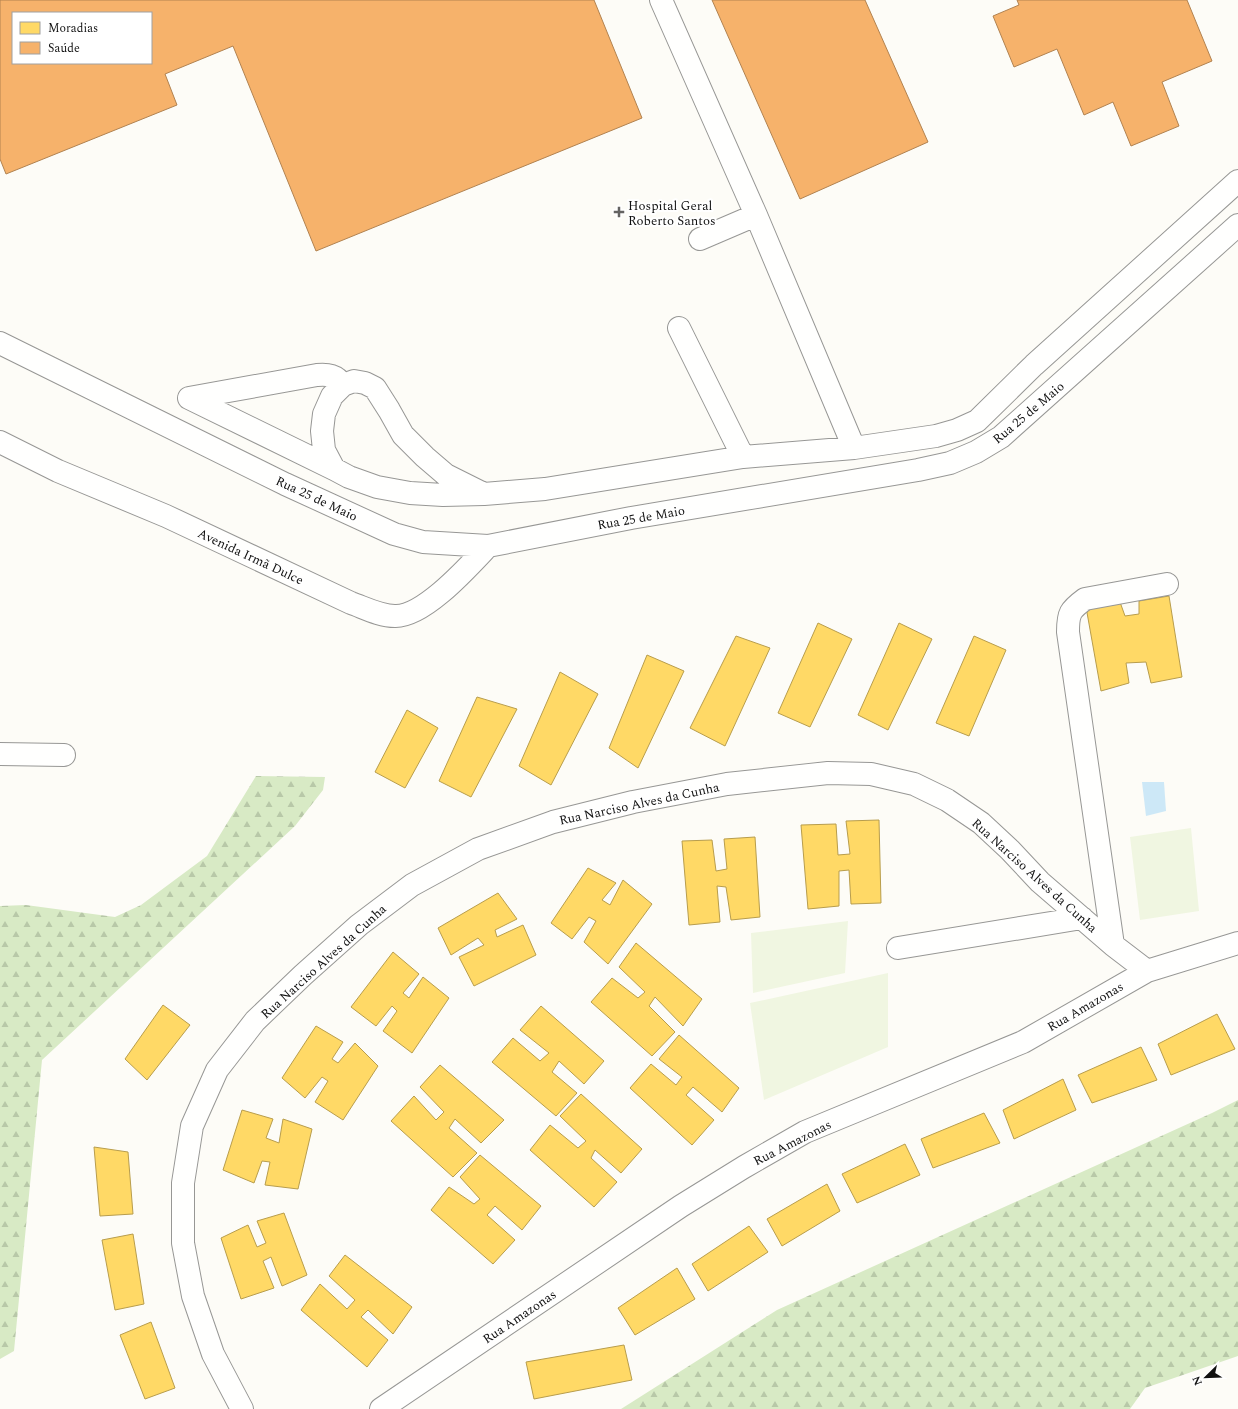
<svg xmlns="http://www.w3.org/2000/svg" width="1238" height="1409" font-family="Spectral,serif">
<defs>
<pattern id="forest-firs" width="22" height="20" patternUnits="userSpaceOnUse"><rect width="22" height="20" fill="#d8eac5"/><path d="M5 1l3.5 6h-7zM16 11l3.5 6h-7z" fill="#b8c8a8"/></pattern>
</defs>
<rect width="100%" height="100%" fill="#fdfcf7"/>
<!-- forest -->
<path fill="url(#forest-firs)" d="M 256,776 L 325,777 L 323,790 L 295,826 L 42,1060 L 14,1351 L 0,1359 L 0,906 L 26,905 L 115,917 L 141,905 L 207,856 Z
M 1238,1100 L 1238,1356 L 1145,1388 L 1130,1409 L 621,1409 L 777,1310 L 1212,1113 Z"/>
<!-- pitch -->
<path fill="#f0f6e1" d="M 1191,828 L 1199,911 L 1140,920 L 1130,837 Z
M 848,921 L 845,973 L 753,993 L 751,933 Z
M 888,973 L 888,1047 L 764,1100 L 750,1003 Z"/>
<!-- water -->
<path fill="#cde8f7" d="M 1142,782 L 1164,782 L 1166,811 L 1146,816 Z"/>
<!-- homes -->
<path fill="#ffd966" stroke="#b89d4c" d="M 1169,596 L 1182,677 L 1151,683 L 1146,662 L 1126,663 L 1129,683 L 1101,691 L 1086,607 L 1120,602 L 1125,616 L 1139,614 L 1139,601 Z
M 818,623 L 852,639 L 810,727 L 778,713 Z
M 899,623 L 932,639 L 888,730 L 858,715 Z
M 736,636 L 770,648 L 725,746 L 690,728 Z
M 974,636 L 1006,650 L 969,736 L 936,723 Z
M 647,655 L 684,671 L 638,768 L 609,748 Z
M 560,672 L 598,694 L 551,785 L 519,766 Z
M 477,697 L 517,709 L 471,797 L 439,781 Z
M 407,710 L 438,728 L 405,788 L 375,772 Z
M 879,820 L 881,903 L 851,904 L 849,870 L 839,871 L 839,906 L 808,909 L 801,825 L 836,824 L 838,855 L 850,854 L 846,821 Z
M 755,837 L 760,917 L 731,920 L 726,887 L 717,886 L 720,922 L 689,925 L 682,841 L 712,840 L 716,871 L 727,869 L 724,839 Z
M 588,868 L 616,883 L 602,900 L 610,905 L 623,880 L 652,904 L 608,964 L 584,942 L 596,921 L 589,917 L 572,939 L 551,923 Z
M 498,893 L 517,919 L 495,930 L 497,937 L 523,925 L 536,955 L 474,986 L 459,957 L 484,945 L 478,938 L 451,955 L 438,928 Z
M 636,943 L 702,999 L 683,1026 L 655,997 L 649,1006 L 675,1032 L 652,1056 L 591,1002 L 612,978 L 638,998 L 645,992 L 619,967 Z
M 393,952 L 419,974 L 403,993 L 409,998 L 423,977 L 449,998 L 412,1053 L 383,1031 L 397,1011 L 392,1006 L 376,1026 L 351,1007 Z
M 163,1005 L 190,1025 L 147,1080 L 125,1059 Z
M 541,1006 L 604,1061 L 584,1084 L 559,1061 L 552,1072 L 577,1093 L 556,1116 L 492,1062 L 513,1038 L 540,1061 L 549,1053 L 520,1030 Z
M 1217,1014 L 1235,1049 L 1171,1075 L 1158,1044 Z
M 316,1026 L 343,1042 L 332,1059 L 338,1063 L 355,1043 L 378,1066 L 343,1120 L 315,1102 L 328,1081 L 322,1077 L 305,1098 L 282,1078 Z
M 679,1035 L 739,1088 L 722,1112 L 693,1087 L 686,1095 L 714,1120 L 692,1145 L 630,1088 L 651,1064 L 676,1085 L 682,1077 L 659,1059 Z
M 1141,1047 L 1157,1080 L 1092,1103 L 1078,1075 Z
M 440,1065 L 504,1120 L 481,1143 L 455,1119 L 449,1128 L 477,1153 L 453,1177 L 391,1121 L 414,1096 L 436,1120 L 444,1112 L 420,1087 Z
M 1063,1079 L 1076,1110 L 1014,1139 L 1003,1110 Z
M 581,1094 L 642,1149 L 621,1173 L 595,1150 L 591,1158 L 617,1182 L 594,1207 L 530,1150 L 550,1125 L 578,1148 L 586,1141 L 560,1116 Z
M 242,1110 L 273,1119 L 266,1138 L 279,1143 L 283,1119 L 312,1129 L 298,1189 L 265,1185 L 270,1162 L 262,1161 L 254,1183 L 223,1170 Z
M 984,1113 L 1000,1143 L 933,1168 L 921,1139 Z
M 905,1144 L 920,1175 L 857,1203 L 842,1174 Z
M 94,1147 L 128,1152 L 133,1214 L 100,1216 Z
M 480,1155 L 541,1206 L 522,1230 L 495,1206 L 487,1215 L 515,1240 L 493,1264 L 431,1210 L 449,1187 L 474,1204 L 480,1199 L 460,1177 Z
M 827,1184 L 840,1211 L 782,1246 L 767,1219 Z
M 284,1213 L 307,1275 L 282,1286 L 271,1257 L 263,1261 L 274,1288 L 241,1299 L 221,1238 L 248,1225 L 257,1247 L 266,1243 L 257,1221 Z
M 749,1226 L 768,1252 L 708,1291 L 692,1264 Z
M 133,1234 L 144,1304 L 115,1310 L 102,1240 Z
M 345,1255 L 412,1307 L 393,1334 L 368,1310 L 361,1317 L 388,1340 L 367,1367 L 301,1310 L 320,1284 L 347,1309 L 355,1300 L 329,1276 Z
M 677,1268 L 695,1299 L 635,1335 L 618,1308 Z
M 151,1322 L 175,1388 L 145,1399 L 120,1335 Z
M 624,1345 L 632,1380 L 534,1399 L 526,1362 Z"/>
<!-- health -->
<path fill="#f6b26b" stroke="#b18250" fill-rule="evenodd" d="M 0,0 L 594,0 L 642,118 L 316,251 L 233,46 L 165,74 L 177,105 L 6,174 L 0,159 ZM 13,13 L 151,13 L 151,63 L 13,63 Z
M 712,0 L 865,0 L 928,142 L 800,199 Z
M 1017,0 L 1187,0 L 1212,61 L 1162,82 L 1179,126 L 1131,146 L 1113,102 L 1084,115 L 1057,49 L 1014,67 L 993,16 L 1019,5 Z"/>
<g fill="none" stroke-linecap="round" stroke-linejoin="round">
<defs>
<path id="minor" d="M 661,0 L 756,215 L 854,448
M 700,239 L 756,215
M 679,328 L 743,457
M 0,343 L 285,484 L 394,534 L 423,542 L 488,546 L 631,518 L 918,470 L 950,463 L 976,452 L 1001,437 L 1238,225
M 189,398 L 334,469
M 189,398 L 317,375 C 328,374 336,375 343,385
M 0,442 L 58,471 L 166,516 L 351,603 C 365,608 380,616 395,616 C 424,617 469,566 488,546
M 484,494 L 446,475 L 425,457 L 403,435 L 389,410 L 375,388 L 365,383 L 354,381 L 343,385 L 332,396 L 324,414 L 322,431 L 324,450 L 334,469 L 349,477 L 377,487 L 410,493 L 443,495 L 484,494 L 545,489 L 743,457 L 854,448 L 936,436 L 957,430 L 977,421 L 1034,365 L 1238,181
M 0,754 L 64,755
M 1113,945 L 1068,632 C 1068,613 1070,610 1085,599 L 1167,584
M 898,948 L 1082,918
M 242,1409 L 213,1354 L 193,1296 L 183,1243 L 183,1183 L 192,1126 L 217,1070 L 255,1021 L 303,975 L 359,925 L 412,885 L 478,849 L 553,822 L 633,802 L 727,784 L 828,773 L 871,774 L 914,784 L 947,800 L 981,823 L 1010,850 L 1040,882 L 1113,945 L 1147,971
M 381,1409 L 681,1206 L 744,1167 L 805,1132 L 1023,1042 L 1147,971 L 1238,943"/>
</defs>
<!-- minor casing -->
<use href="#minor" stroke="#979795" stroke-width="24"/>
<!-- minor -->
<use href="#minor" stroke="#fffffe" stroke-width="22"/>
</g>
<!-- markers -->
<path fill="#646362" stroke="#fff" stroke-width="1.5" d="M617 206h4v4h4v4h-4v4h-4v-4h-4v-4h4z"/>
<g text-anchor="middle" stroke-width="4" stroke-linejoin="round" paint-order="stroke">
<!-- poi labels -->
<g font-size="13" fill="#111" stroke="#fff" text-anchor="start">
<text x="628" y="210">Hospital Geral<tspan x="628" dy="15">Roberto Santos</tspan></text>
</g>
<!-- street labels -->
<g font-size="13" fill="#111" stroke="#fff">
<text transform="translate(1028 412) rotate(-40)" y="5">Rua 25 de Maio</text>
<text transform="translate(317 498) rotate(25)" y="5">Rua 25 de Maio</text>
<text transform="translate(641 517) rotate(-10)" y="5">Rua 25 de Maio</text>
<text transform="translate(251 556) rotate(25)" y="5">Avenida Irmã Dulce</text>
<text transform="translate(639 803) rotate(-12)" y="5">Rua Narciso Alves da Cunha</text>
<text transform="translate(1035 875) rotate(42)" y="5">Rua Narciso Alves da Cunha</text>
<text transform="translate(323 961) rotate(-42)" y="5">Rua Narciso Alves da Cunha</text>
<text transform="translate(1085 1006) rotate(-30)" y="5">Rua Amazonas</text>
<text transform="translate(792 1142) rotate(-27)" y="5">Rua Amazonas</text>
<text transform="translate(519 1316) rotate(-34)" y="5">Rua Amazonas</text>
</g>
</g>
<!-- legend -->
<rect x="12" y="12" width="140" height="52" fill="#ffffff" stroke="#a0a0a0"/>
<rect x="20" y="22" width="20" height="12" fill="#ffd966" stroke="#a0a0a0"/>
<text x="48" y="32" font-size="12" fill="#111111">Moradias</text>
<rect x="20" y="42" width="20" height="12" fill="#f6b26b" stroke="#a0a0a0"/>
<text x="48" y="52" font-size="12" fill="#111111">Saúde</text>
<!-- north arrow -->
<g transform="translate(1206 1377) rotate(247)" stroke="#ffffff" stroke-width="3" paint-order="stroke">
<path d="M0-3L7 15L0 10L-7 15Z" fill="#111111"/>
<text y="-6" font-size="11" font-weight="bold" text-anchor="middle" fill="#111111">N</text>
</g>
</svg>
